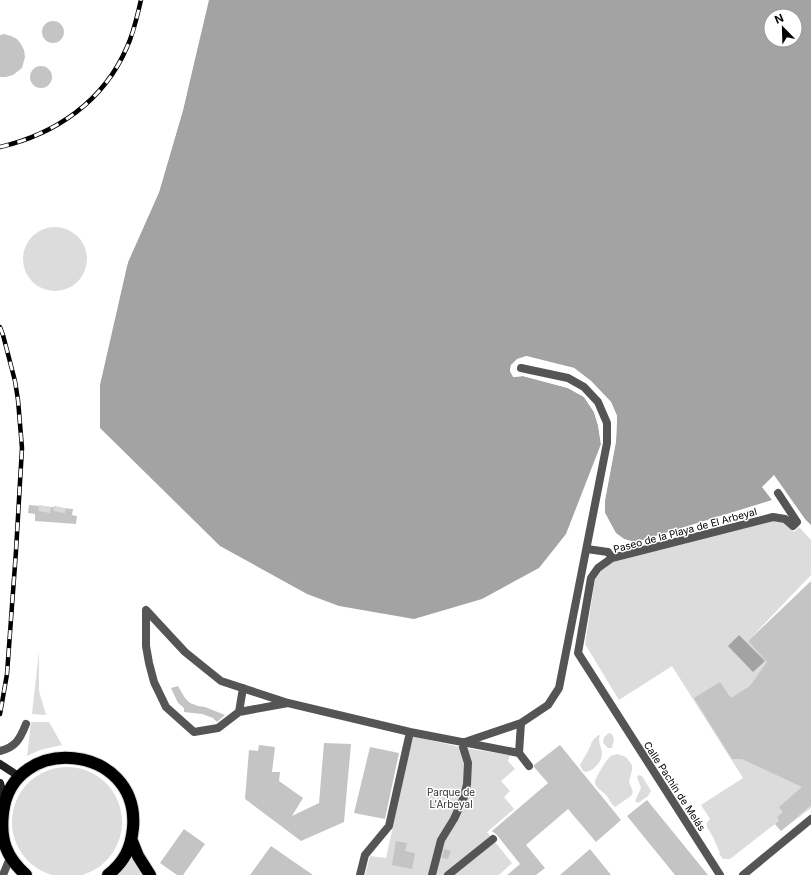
<svg xmlns="http://www.w3.org/2000/svg" width="811" height="875" font-family="Inter,sans-serif">
<rect width="100%" height="100%" fill="#fff"/>
<!-- green -->
<path fill="#dcdcdc" d="M23 259a32 32 0 1 1 64 0a32 32 0 1 1-64 0Z
M 772,520 L 785,523 L 794,532 L 799,527 L 811,540 L 811,575 L 748,641 L 775,670 L 811,728 L 811,808 L 781,831 L 775,824 L 730,859 L 723,859 L 719,854 L 720,853 L 713,837 L 707,827 L 707,823 L 710,819 L 701,805 L 743,778 L 672,666 L 619,700 L 585,644 L 595,580 L 602,570 L 613,562 Z
M 39,652 L 39,691 L 46,715 L 32,714 Z
M 31,722 L 49,722 L 62,745 L 40,750 L 27,756 Z
M 609,733 L 612,734 L 614,739 L 612,748 L 608,748 L 603,743 L 604,737 Z
M 599,735 L 600,735 C 597,743 602,747 602,754 C 602,762 593,771 586,772 L 583,771 L 580,765 C 583,759 586,755 589,749 C 593,742 590,741 599,735 Z
M 413,736 L 464,748 L 510,755 L 508,761 L 515,769 L 501,781 L 510,791 L 504,797 L 514,809 L 487,832 L 512,863 L 499,875 L 365,875 L 370,856 L 386,858 Z
M 617,754 L 626,757 L 632,765 L 632,770 L 629,782 L 633,792 L 631,796 L 615,807 C 610,803 610,799 605,794 C 602,791 596,788 595,783 C 594,780 606,760 609,758 C 611,755 614,755 617,754 Z
M12 822a55 55 0 1 1 110 0a55 55 0 1 1-110 0Z
M 639,775 L 642,776 L 651,791 L 648,796 L 638,803 L 635,801 L 641,788 L 637,777 Z
M 132,841 L 150,875 L 108,875 Z"/>
<!-- water -->
<path fill="#a3a3a3" fill-rule="evenodd" d="M 209,0 L 811,0 L 811,525 L 805,519 L 774,475 L 762,487 L 772,500 L 639,541 L 635,542 L 624,539 L 615,533 L 605,513 L 605,500 L 616,441 L 617,416 L 611,402 L 591,381 L 574,368 L 526,356 L 511,365 L 510,371 L 513,377 L 523,376 L 568,388 L 584,397 L 594,412 L 598,425 L 601,444 L 566,534 L 539,568 L 482,599 L 414,619 L 339,606 L 307,594 L 220,546 L 100,428 L 100,385 L 108,318 L 128,262 L 159,192 L 183,110 ZM 771,16 L 795,16 L 795,40 L 771,40 Z
M 739,635 L 765,661 L 753,672 L 728,646 Z"/>
<!-- pier -->
<path fill="#fff" d="M 206,0 L 208,0 L 183,110 L 159,192 L 128,262 L 100,385 L 101,365 L 106,318 L 127,262 L 157,191 L 181,110 Z
M 526,356 L 574,368 L 591,381 L 611,402 L 617,416 L 616,441 L 605,500 L 605,513 L 616,533 L 624,539 L 637,544 L 624,541 L 614,534 L 609,527 L 604,514 L 603,500 L 614,441 L 615,416 L 609,403 L 590,382 L 573,370 L 526,358 L 518,361 L 513,366 L 512,371 L 515,375 L 523,374 L 569,386 L 585,395 L 596,412 L 600,425 L 603,444 L 601,444 L 598,425 L 594,412 L 584,397 L 568,388 L 523,376 L 514,377 L 510,371 L 511,365 L 517,359 Z"/>
<!-- building -->
<path fill="#c4c4c4" d="M42 32a11 11 0 1 1 22 0a11 11 0 1 1-22 0Z
M 4,34 L 11,36 L 17,39 L 21,44 L 24,50 L 25,57 L 22,68 L 13,75 L 6,77 L 0,77 L 0,35 Z
M30 77a11 11 0 1 1 22 0a11 11 0 1 1-22 0Z
M 29,505 L 73,509 L 72,515 L 77,516 L 76,524 L 35,521 L 35,514 L 28,513 Z
M 811,581 L 811,805 L 781,831 L 775,824 L 779,821 L 777,817 L 783,812 L 779,807 L 802,787 L 742,759 L 732,759 L 694,698 L 720,682 L 731,698 L 750,686 L 767,662 L 748,641 Z
M 178,686 L 185,698 L 190,703 L 198,706 L 205,707 L 225,715 L 217,722 L 213,718 L 202,714 L 184,712 L 184,708 L 178,703 L 171,688 Z
M 324,743 L 351,744 L 344,822 L 301,841 L 245,799 L 249,750 L 258,751 L 259,745 L 275,747 L 272,772 L 280,772 L 279,781 L 303,798 L 292,816 L 319,803 Z
M 560,745 L 621,820 L 596,842 L 568,809 L 526,845 L 545,868 L 536,875 L 507,875 L 520,864 L 497,835 L 492,831 L 548,783 L 534,767 L 534,765 Z
M 370,747 L 399,753 L 385,819 L 354,813 Z
M 647,800 L 708,875 L 675,875 L 627,816 Z
M 184,829 L 205,844 L 183,875 L 177,875 L 160,863 Z
M 396,841 L 407,843 L 405,851 L 415,853 L 412,869 L 392,865 Z
M 271,846 L 313,875 L 250,875 Z
M 444,849 L 451,851 L 448,859 L 442,858 Z
M 590,849 L 611,875 L 560,875 Z"/>
<g fill="none" stroke-linecap="round" stroke-linejoin="round">
<!-- highway-tunnel -->
<path stroke="#d9d9d9" stroke-width="12" stroke-dasharray="12 6" stroke-linecap="butt" d="M 44,512 L 45,506
M 59,512 L 60,507"/>
<defs>
<path id="highway" d="M 132,841 L 138,856 L 150,875
M 26,875 C 6,857 0,840 3,813 C 12,732 140,743 133,828 C 131,849 124,862 108,875"/>
</defs>
<!-- highway casing -->
<use href="#highway" stroke="#dbdbdb" stroke-width="14"/>
<!-- street -->
<path stroke="#555" stroke-width="8" d="M 587,549 L 608,552 L 612,558
M 288,703 L 221,681 L 185,652 L 146,610 L 146,646 L 149,663 L 154,682 L 166,707 L 194,732 L 218,728 L 239,712 L 288,703 L 410,732 L 519,753 L 521,723 L 548,705 L 559,688 L 607,443 L 607,423 L 598,402 L 584,387 L 568,378 L 521,368
M 239,712 L 243,688
M 0,751 C 16,747 20,739 26,724
M 519,753 L 529,766
M 3,875 L 10,858
M 360,875 L 365,855 L 389,826 L 410,732
M 432,875 L 441,840 L 454,819 L 464,797 L 467,784 L 468,763 L 463,747 L 465,742 L 521,723
M 448,875 L 493,839
M 720,875 L 578,653 L 591,578 L 598,568 L 612,558 L 773,517 L 785,519 L 793,526 L 797,522 L 778,493
M 743,875 L 811,819"/>
<!-- secondary -->
<path stroke="#222" stroke-width="8" d="M 0,764 L 20,777
M 0,783 L 5,801"/>
<!-- highway -->
<use href="#highway" stroke="#000" stroke-width="12"/>
<defs>
<path id="rail" d="M 0,147 C 56,134 104,101 127,47 C 134,32 137,16 141,0
M 0,327 L 3,335 L 15,381 L 18,400 L 22,448 L 16,551 L 7,674 L 0,714"/>
</defs>
<!-- rail casing -->
<use href="#rail" stroke="#000" stroke-width="4.5"/>
<!-- rail -->
<use href="#rail" stroke="#fff" stroke-width="3" stroke-dasharray="9" stroke-linecap="butt"/>
</g>
<g text-anchor="middle" stroke-width="3" stroke-linejoin="round" paint-order="stroke">
<!-- street labels -->
<g font-size="10" fill="#000" stroke="#fff">
<text transform="translate(685 530) rotate(-15)" y="4">Paseo de la Playa de El Arbeyal</text>
<text transform="translate(675 786) rotate(57)" y="4">Calle Pachín de Melás</text>
</g>
<!-- park labels -->
<g font-size="10" fill="#333" stroke="#fff">
<text x="451" y="796">Parque de<tspan x="451" dy="12">L'Arbeyal</tspan></text>
</g>
</g>
<!-- north arrow -->
<g transform="translate(783 28) rotate(337)"><circle r="19" fill="#ffffff" stroke="#999999"/>
<path d="M0-3L7 15L0 10L-7 15Z" fill="#000000"/>
<text y="-6" font-size="11" font-weight="bold" text-anchor="middle" fill="#000000">N</text>
</g>
</svg>
